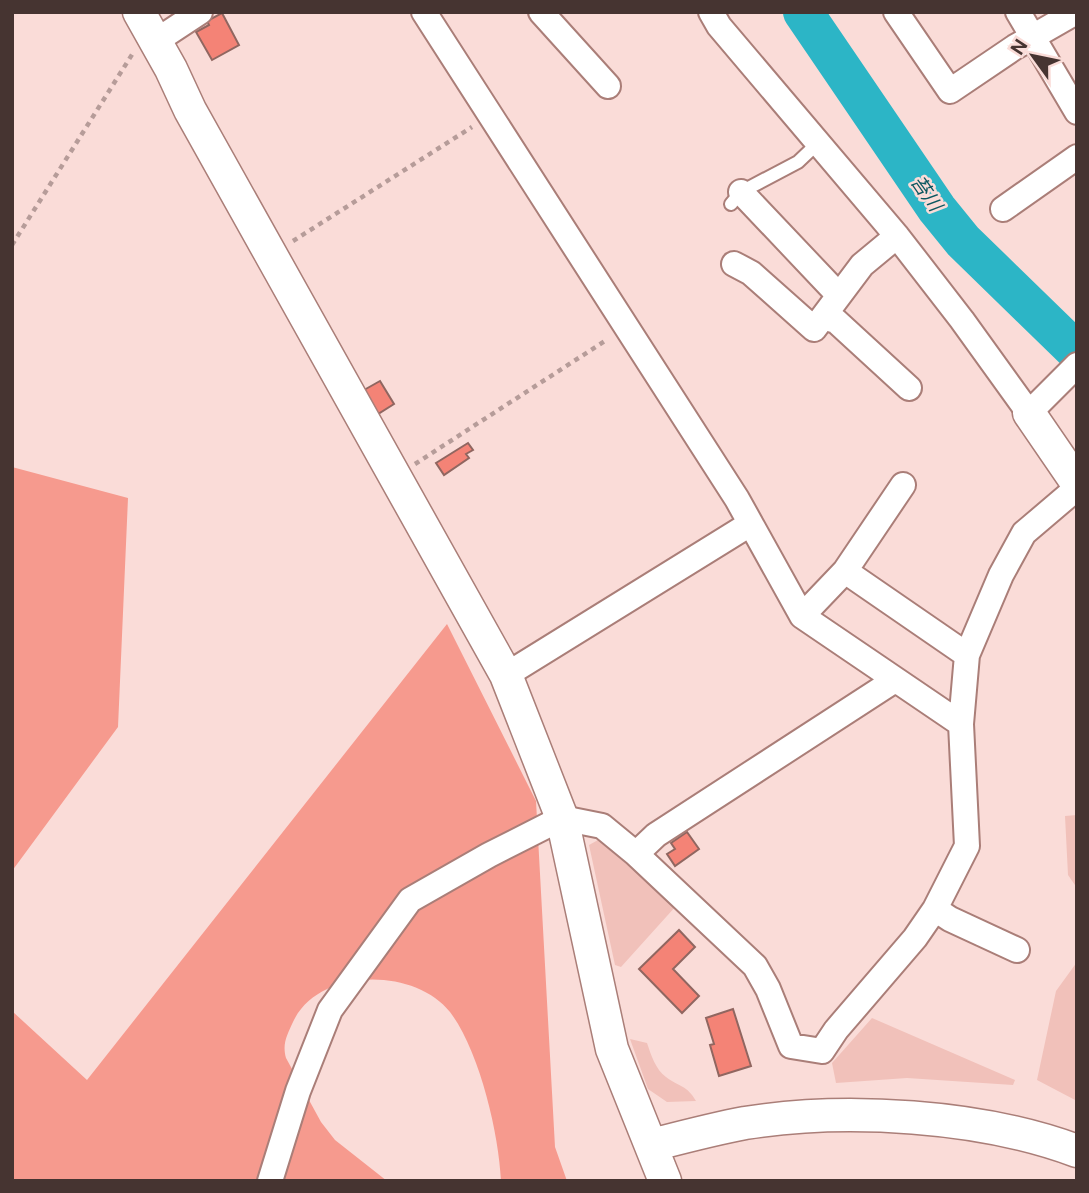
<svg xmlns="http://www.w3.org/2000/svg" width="1089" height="1193" font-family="'DM Sans','Noto Sans JP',sans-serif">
<rect width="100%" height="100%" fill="#fadcd8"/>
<!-- green -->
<path fill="#f1c1ba" d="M 1077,815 L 1077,888 L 1068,875 L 1065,816 Z
M 598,840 L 676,906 L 621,967 L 615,965 L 589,845 Z
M 1077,962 L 1077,1101 L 1037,1080 L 1056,991 Z
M 872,1018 L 1015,1080 L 1013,1085 L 907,1078 L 836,1083 L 832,1063 Z
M 630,1039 L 647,1043 C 651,1055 656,1070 666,1077 C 679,1087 687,1085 696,1101 L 667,1102 L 648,1089 Z"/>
<!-- forest -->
<path fill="#f69a8e" d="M 12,467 L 128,498 L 118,727 L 12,871 Z
M 447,624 L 536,801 L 555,1147 L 567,1181 L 501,1181 C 499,1133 479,1050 450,1012 C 415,967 318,967 293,1022 C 287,1035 282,1044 286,1058 L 321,1122 L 335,1140 L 387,1181 L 12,1181 L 12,1011 L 87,1080 Z"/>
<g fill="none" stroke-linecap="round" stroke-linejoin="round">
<!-- river -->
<path stroke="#2cb5c6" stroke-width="40" d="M 803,12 L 937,209 L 963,241 L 1077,352"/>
</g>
<!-- building -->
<path fill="#f48376" stroke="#906660" stroke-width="2" d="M 222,13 L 239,45 L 212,60 L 196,32 L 209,25 L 207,21 Z
M 380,381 L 394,404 L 378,414 L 364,390 Z
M 468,443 L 473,450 L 466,454 L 469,458 L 444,475 L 436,463 Z
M 687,832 L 699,849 L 675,866 L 667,854 L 675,849 L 671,843 Z
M 679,930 L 695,947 L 673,969 L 699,996 L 682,1013 L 639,969 Z
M 733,1009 L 751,1066 L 719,1076 L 710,1045 L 714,1044 L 706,1018 Z"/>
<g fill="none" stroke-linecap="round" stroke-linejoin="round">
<defs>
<path id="service" d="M 731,204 L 741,192 L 798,162 L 818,143"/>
<path id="minor" d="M 424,12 L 737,499 L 802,616 L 961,724
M 541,12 L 608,86
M 711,12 L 719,26 L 897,236 L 962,320 L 1029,413 L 1077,365
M 896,12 L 950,91 L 1015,47 L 1076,12
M 1018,12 L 1077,112
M 156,41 L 200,12
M 741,192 L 831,287 L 840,293
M 1003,209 L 1077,157
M 734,264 L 751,273 L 814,329 L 862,265 L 897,236
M 823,317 L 836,321 L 909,388
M 845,571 L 967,655
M 802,616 L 845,571 L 903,485
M 506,675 L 750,524
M 636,854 L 656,835 L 895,680
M 935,909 L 950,919 L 1017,950
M 270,1181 L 298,1091 L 330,1010 L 410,900 L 489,855 L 562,818 L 602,826 L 636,854 L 755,966 L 768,989 L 791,1046 L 822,1051 L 836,1030 L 915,938 L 935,909 L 967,846 L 961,724 L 967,655 L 1001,575 L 1024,533 L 1077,488"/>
<path id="tertiary" d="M 139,12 L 171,69 L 190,110 L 506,675 L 562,818 L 612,1049 L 665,1181
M 1029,413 L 1077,483
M 652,1145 C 683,1137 713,1129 745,1123 C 846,1107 981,1115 1077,1151"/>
</defs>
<!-- service casing -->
<use href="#service" stroke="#aa7e78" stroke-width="16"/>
<!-- minor casing -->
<use href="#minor" stroke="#aa7e78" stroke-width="28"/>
<!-- tertiary casing -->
<use href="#tertiary" stroke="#aa7e78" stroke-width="35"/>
<!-- path -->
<path stroke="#b69c99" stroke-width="4.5" stroke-dasharray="5 5" stroke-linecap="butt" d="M 293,241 L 472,127
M 12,245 L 133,53
M 415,464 L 608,339"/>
<!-- service -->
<use href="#service" stroke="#fff" stroke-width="12"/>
<!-- minor -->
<use href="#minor" stroke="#fff" stroke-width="24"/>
<!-- tertiary -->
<use href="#tertiary" stroke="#fff" stroke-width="32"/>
</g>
<g text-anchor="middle" stroke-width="5" stroke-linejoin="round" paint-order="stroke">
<!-- water labels -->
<g font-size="19" font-style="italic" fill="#0b5760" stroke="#fadcd8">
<text transform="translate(927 193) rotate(55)" y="7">苔川</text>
</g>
</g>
<!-- border -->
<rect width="1089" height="1193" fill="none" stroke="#463431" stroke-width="28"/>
<!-- north arrow -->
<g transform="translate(1033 56) rotate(303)" stroke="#fadcd8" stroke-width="5" paint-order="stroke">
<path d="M0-5L12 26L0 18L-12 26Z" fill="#463431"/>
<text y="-10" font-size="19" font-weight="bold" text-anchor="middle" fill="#463431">N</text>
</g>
</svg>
